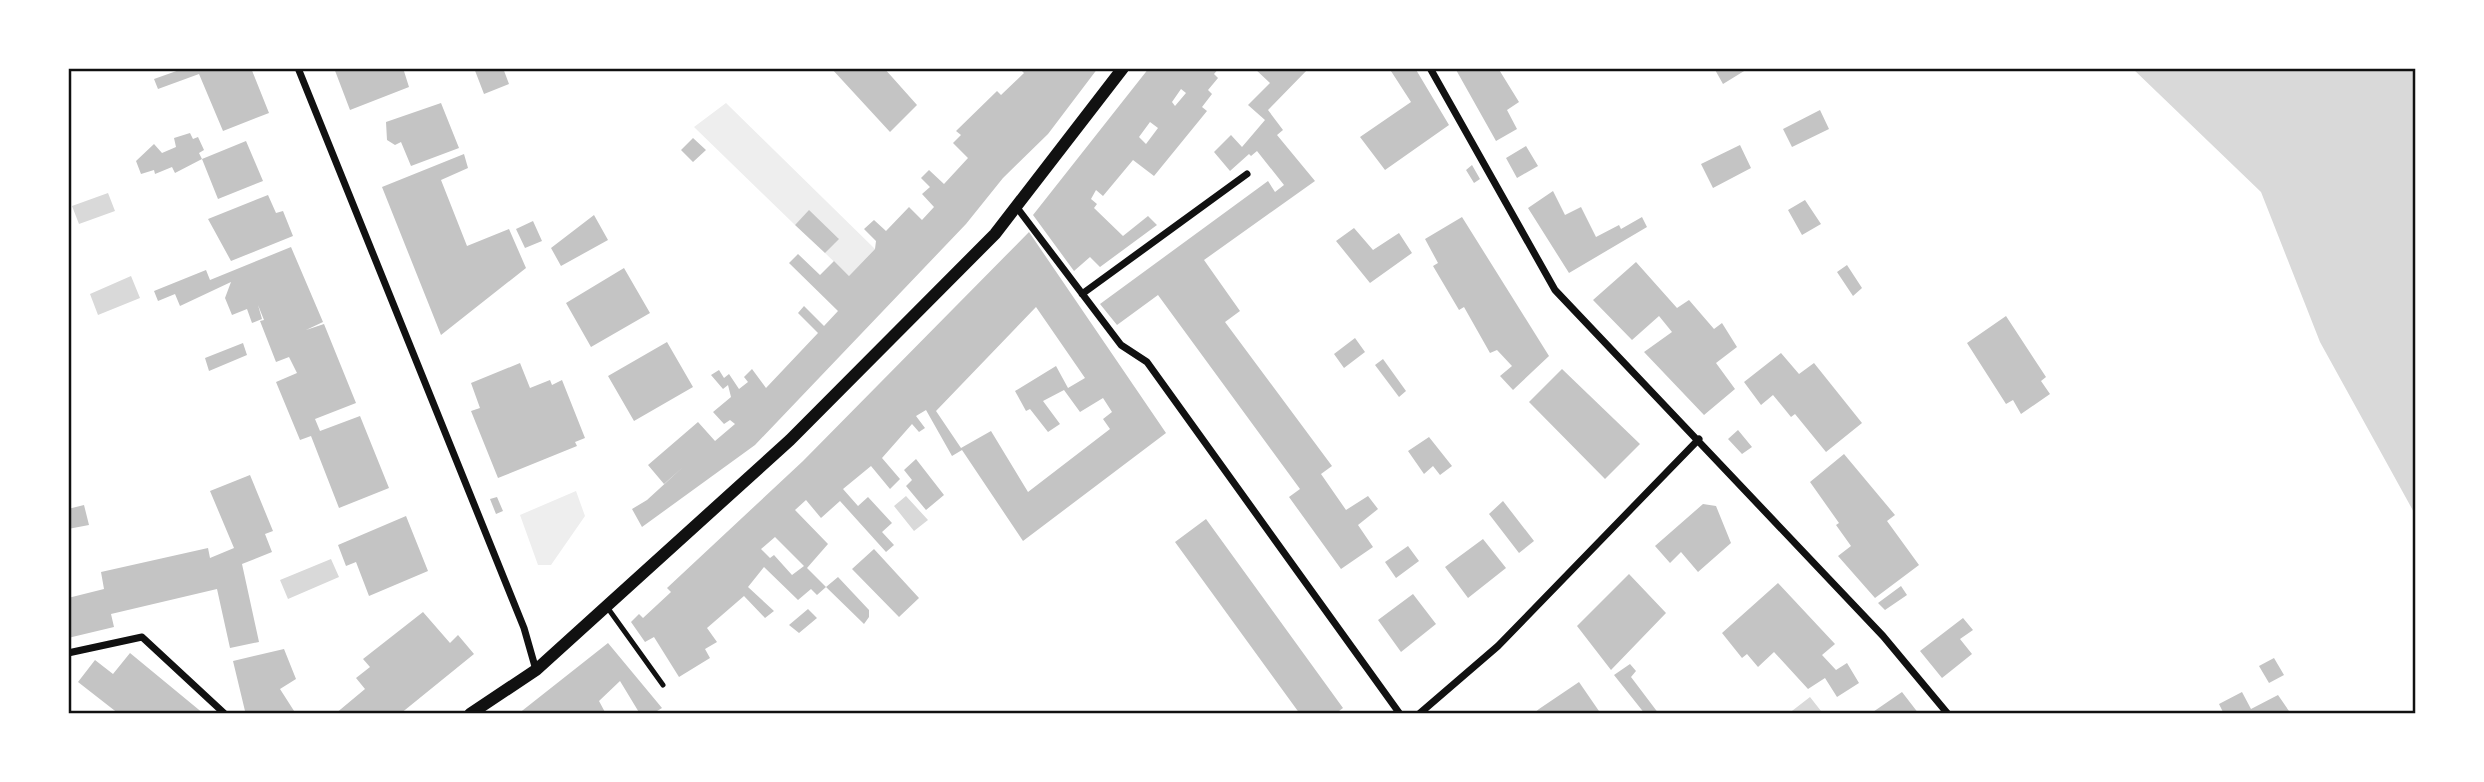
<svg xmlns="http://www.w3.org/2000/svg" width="2484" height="782" font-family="Raleway,sans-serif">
<rect width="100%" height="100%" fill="#fff"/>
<!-- green -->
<path fill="#eee" d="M 726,103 L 875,249 L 849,276 L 825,253 L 838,238 L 809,211 L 795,225 L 694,127 Z
M 576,491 L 585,516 L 551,565 L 538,565 L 520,515 Z"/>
<!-- water -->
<path fill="#d9d9d9" d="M 2132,68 L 2416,68 L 2416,516 L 2320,342 L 2261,192 Z
M 108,193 L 115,211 L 79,224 L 72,206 Z
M 131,276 L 140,298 L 98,315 L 90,294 Z
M 906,496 L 928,520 L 914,531 L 894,506 Z
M 331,559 L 339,577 L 288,599 L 280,580 Z
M 1810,697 L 1821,711 L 1788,714 Z"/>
<!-- building -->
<path fill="#c4c4c4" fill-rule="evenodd" d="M 185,68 L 251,68 L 269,113 L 223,131 L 199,74 L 158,89 L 154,79 Z
M 334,68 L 403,68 L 409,87 L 350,110 Z
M 474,68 L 503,68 L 509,84 L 484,94 Z
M 831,68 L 884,68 L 917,105 L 890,132 Z
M 1019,68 L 1098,68 L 1048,134 L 1003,178 L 966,224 L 755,445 L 642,527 L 632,509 L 647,500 L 683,467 L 664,484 L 648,465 L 698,422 L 715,441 L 735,424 L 730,420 L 724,424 L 713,412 L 731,397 L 728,385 L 723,389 L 711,375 L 719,370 L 724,378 L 729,374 L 739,389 L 748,382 L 744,377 L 752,369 L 766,388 L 818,333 L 798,313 L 804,306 L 824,326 L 838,311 L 789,263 L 798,254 L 820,275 L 834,261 L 849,276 L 875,249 L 876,241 L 864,229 L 874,220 L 886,231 L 909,207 L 922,220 L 934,207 L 922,194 L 930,187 L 921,178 L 929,170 L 944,184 L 968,158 L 953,143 L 961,135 L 956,131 L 997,91 L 1001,95 L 1024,73 Z
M 1149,68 L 1219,68 L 1214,74 L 1218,78 L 1208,90 L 1212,94 L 1202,107 L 1207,111 L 1154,176 L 1133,160 L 1103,196 L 1096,190 L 1091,199 L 1097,204 L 1094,208 L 1123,236 L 1148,216 L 1157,225 L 1100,267 L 1090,257 L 1074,271 L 1033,215 ZM 1181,89 L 1186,93 L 1175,106 L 1172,102 ZM 1150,122 L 1158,128 L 1146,144 L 1139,137 Z
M 1254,68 L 1309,68 L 1268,110 L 1283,130 L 1277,135 L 1315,181 L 1204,260 L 1240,311 L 1225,322 L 1332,466 L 1321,474 L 1346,510 L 1368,496 L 1378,509 L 1358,525 L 1373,547 L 1341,569 L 1289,497 L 1300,489 L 1158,295 L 1117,325 L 1100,304 L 1268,181 L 1275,192 L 1284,185 L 1257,151 L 1251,156 L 1249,154 L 1230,171 L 1214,152 L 1231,135 L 1242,147 L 1265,120 L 1248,105 L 1270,83 Z
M 1389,68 L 1415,68 L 1449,125 L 1385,170 L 1360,137 L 1411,102 Z
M 1455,68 L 1498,68 L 1519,102 L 1507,110 L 1517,129 L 1496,141 Z
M 1714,68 L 1749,68 L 1723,84 Z
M 441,103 L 459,148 L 411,166 L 401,142 L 395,145 L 387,140 L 386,122 Z
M 1820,110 L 1829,129 L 1792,147 L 1783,129 Z
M 190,133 L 193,139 L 198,137 L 204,150 L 199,153 L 202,159 L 175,173 L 172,167 L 155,174 L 154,170 L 141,174 L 136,161 L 154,144 L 162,153 L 176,147 L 174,138 Z
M 693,138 L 706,150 L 693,162 L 681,150 Z
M 246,141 L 263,181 L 218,199 L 202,159 Z
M 1740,145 L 1751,168 L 1713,188 L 1701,164 Z
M 1526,146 L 1538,166 L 1517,178 L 1506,158 Z
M 464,154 L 468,168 L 441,180 L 467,246 L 509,229 L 526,268 L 441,335 L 382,187 Z
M 1472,165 L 1480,179 L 1474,183 L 1466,170 Z
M 1553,191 L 1565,215 L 1581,207 L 1596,237 L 1619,225 L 1621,229 L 1642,217 L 1647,227 L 1569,273 L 1528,208 Z
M 268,195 L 276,213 L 283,211 L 293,236 L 231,261 L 208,219 Z
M 1805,200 L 1821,224 L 1802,235 L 1788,210 Z
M 809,210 L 839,239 L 825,253 L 795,225 Z
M 594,215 L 608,240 L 561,266 L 551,248 Z
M 1462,217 L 1549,356 L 1513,390 L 1500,376 L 1512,366 L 1497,350 L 1490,353 L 1464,307 L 1459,310 L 1433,266 L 1438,263 L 1425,239 Z
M 533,221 L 542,241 L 525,248 L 516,229 Z
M 1354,228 L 1373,250 L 1399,233 L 1412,253 L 1370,283 L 1336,241 Z
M 1029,232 L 1166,433 L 1023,541 L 962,450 L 952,456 L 926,410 L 916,416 L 925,428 L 919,432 L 912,424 L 882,458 L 900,479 L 890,489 L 871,466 L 843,489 L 858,506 L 868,497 L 892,523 L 882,532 L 894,545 L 886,552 L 840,501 L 821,518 L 806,500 L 795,510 L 828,544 L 807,568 L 826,587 L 838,577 L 869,610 L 869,617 L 864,624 L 826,587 L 817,595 L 811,589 L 798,600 L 764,567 L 748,587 L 774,611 L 765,618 L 744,596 L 707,628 L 717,642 L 705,649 L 710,658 L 679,677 L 654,637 L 645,642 L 631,622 L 639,614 L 643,618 L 671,592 L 667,588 L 803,461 ZM 1036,307 L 1085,378 L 1068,388 L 1056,366 L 1015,391 L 1026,411 L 1030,409 L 1048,432 L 1060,424 L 1043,401 L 1064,390 L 1080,412 L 1103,398 L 1112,412 L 1103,419 L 1110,429 L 1028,492 L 991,431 L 961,448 L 936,411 ZM 775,537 L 804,566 L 792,575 L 774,555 L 770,558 L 761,549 Z
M 291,247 L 323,322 L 306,330 L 324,324 L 356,403 L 315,419 L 320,431 L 360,416 L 389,488 L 339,508 L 311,436 L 300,440 L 276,382 L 297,373 L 289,357 L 276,362 L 260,321 L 264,320 L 258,305 L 262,319 L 252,323 L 247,309 L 232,315 L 225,298 L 231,282 L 180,306 L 175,294 L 158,301 L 154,291 L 206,270 L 210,280 Z
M 1636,262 L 1677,308 L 1689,300 L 1714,329 L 1722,323 L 1737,347 L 1716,363 L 1735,389 L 1704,415 L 1644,352 L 1672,332 L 1659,316 L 1632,340 L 1593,300 Z
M 1847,265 L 1862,288 L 1853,296 L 1837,272 Z
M 624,268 L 650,313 L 591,347 L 566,303 Z
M 2006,316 L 2046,377 L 2041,381 L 2050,394 L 2021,414 L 2013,400 L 2006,404 L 1967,343 Z
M 1355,338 L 1365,352 L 1344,368 L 1334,354 Z
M 667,342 L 693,387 L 634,421 L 608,376 Z
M 243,343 L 247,355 L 209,371 L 205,358 Z
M 1781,353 L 1799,374 L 1814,363 L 1862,423 L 1826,452 L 1795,414 L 1791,417 L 1773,395 L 1761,405 L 1744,382 Z
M 1383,359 L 1406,391 L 1399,397 L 1375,365 Z
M 520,363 L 530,388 L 550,380 L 552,385 L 562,380 L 585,438 L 575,442 L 577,446 L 498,478 L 471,411 L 480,408 L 471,383 Z
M 1562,369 L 1640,444 L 1605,479 L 1529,402 Z
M 1738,430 L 1752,447 L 1742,454 L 1728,439 Z
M 1429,437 L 1452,466 L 1440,475 L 1433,466 L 1424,474 L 1408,451 Z
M 1844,454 L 1895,515 L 1887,521 L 1919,565 L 1875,598 L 1838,556 L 1851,546 L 1836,525 L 1839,523 L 1810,482 Z
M 916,459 L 944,495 L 926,510 L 906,486 L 912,480 L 904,470 Z
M 250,475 L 273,531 L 265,534 L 272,552 L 242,564 L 259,642 L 230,648 L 217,589 L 111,614 L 114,627 L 68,638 L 68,598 L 104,589 L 101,572 L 208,548 L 210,558 L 234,548 L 210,491 Z
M 497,497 L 503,511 L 496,514 L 490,499 Z
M 1503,501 L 1534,541 L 1519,553 L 1489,514 Z
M 1703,504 L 1716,506 L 1731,543 L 1698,572 L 1681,552 L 1670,563 L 1655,546 Z
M 84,505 L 89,525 L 68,529 L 68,509 Z
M 406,516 L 428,571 L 369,596 L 356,562 L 346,566 L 338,545 Z
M 1206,519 L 1343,708 L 1335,714 L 1300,714 L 1175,542 Z
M 1483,539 L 1506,568 L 1468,598 L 1445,567 Z
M 1408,546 L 1419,561 L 1396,578 L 1385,562 Z
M 874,549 L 919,598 L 899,617 L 852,569 Z
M 1629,574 L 1666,613 L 1611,670 L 1577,626 Z
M 1778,583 L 1835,644 L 1822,655 L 1836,670 L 1847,663 L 1859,683 L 1837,697 L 1825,678 L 1808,689 L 1774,652 L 1758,667 L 1747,654 L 1742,658 L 1722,633 Z
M 1901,586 L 1907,595 L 1885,610 L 1878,603 Z
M 1413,594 L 1436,624 L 1401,652 L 1378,620 Z
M 808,609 L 817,618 L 799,633 L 789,625 Z
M 423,612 L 450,643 L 458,635 L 474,654 L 400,714 L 335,714 L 365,689 L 356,678 L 370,667 L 363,659 Z
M 1963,618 L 1973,630 L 1960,639 L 1972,654 L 1942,678 L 1920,651 Z
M 608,643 L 662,708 L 652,714 L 640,714 L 620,681 L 599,701 L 606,714 L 518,714 Z
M 284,649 L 296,679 L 280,689 L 296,714 L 245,711 L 233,661 Z
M 130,653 L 204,714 L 119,714 L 78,682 L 95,660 L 113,674 Z
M 2274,658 L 2284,675 L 2269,683 L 2259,666 Z
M 1630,664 L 1636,671 L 1631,677 L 1659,714 L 1645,714 L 1614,675 Z
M 1579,682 L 1601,714 L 1533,714 L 1539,709 Z
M 1902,692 L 1919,714 L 1870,714 Z
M 2242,692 L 2251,709 L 2278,695 L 2291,714 L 2224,714 L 2219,704 Z"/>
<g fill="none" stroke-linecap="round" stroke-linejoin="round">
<!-- service -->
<path stroke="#111" stroke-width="5" d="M 607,607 L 663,685"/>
<!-- minor -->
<path stroke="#111" stroke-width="7" d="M 298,68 L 524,628 L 536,670
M 1430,68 L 1555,290 L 1883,636 L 1948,714
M 1015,205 L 1121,345 L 1147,362 L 1400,714
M 1082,294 L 1247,174
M 68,653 L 142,637 L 225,714
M 1419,714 L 1498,646 L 1699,439"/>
<!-- tertiary -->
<path stroke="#111" stroke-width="12" d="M 470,714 L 536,670 L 790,440 L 995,234 L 1123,68"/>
</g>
<!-- border -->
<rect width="2484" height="782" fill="none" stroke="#ffffff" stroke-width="140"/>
<rect x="70" y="70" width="2344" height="642" fill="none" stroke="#111" stroke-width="2.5"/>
</svg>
